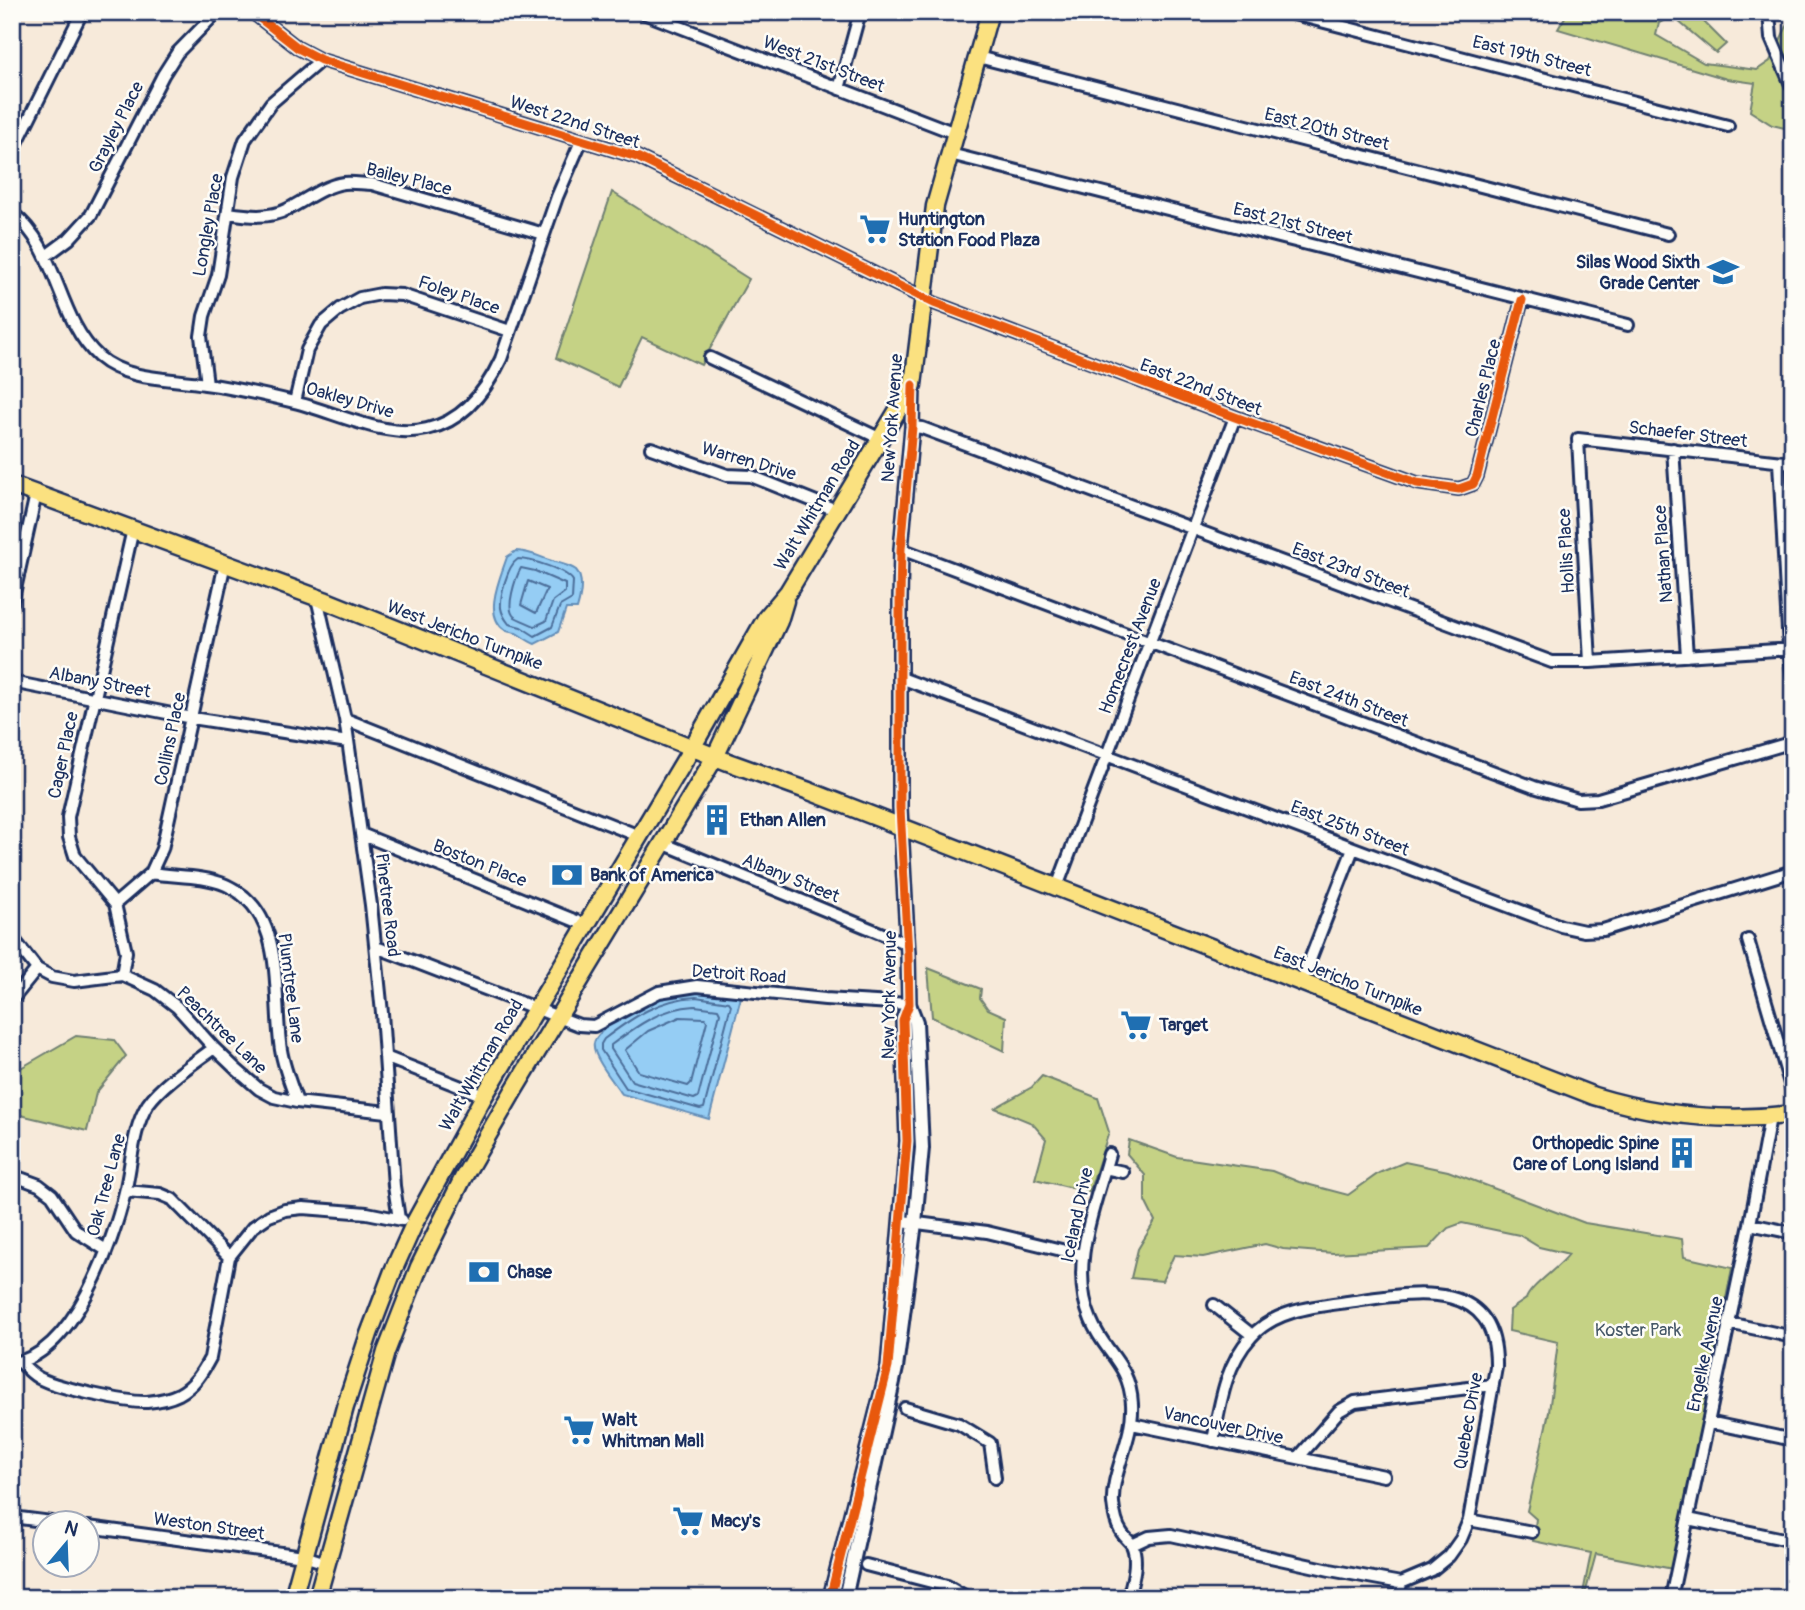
<svg xmlns="http://www.w3.org/2000/svg" width="1805" height="1610" font-family="Pangolin,sans-serif">
<rect width="100%" height="100%" fill="#f7eada"/>
<filter id="ink" filterUnits="userSpaceOnUse"><feTurbulence type="fractalNoise" baseFrequency=".0143" numOctaves="2"/><feDisplacementMap in="SourceGraphic" scale="14" xChannelSelector="R" yChannelSelector="G"/><feConvolveMatrix kernelMatrix="1 2 1 2 8 2 1 2 1" color-interpolation-filters="sRGB"/></filter>
<g filter="url(#ink)">
<!-- green -->
<path fill="#c5d285" stroke="#708072" stroke-width="2" d="M 1568,12 L 1694,12 L 1726,44 L 1716,53 L 1672,16 L 1659,23 L 1656,35 L 1704,63 L 1757,70 L 1770,61 L 1787,26 L 1793,28 L 1793,130 L 1772,125 L 1750,111 L 1755,83 L 1727,79 L 1558,29 Z
M 612,192 L 749,279 L 701,365 L 642,337 L 618,387 L 556,358 Z
M 928,968 L 981,989 L 980,998 L 988,1009 L 1006,1017 L 1004,1051 L 932,1017 Z
M 76,1036 L 114,1040 L 126,1056 L 96,1093 L 87,1131 L 12,1113 L 12,1073 Z
M 1042,1076 L 1098,1098 L 1109,1132 L 1089,1192 L 1035,1179 L 1046,1139 L 1032,1123 L 995,1108 L 1032,1087 Z
M 1129,1140 L 1177,1157 L 1272,1171 L 1299,1182 L 1348,1195 L 1379,1173 L 1405,1162 L 1448,1171 L 1585,1223 L 1682,1239 L 1684,1257 L 1732,1268 L 1673,1569 L 1596,1554 L 1584,1598 L 1582,1598 L 1591,1553 L 1533,1541 L 1536,1519 L 1527,1511 L 1549,1412 L 1558,1342 L 1509,1331 L 1510,1310 L 1526,1299 C 1530,1286 1559,1268 1569,1254 L 1539,1247 L 1519,1235 L 1462,1223 L 1448,1228 L 1429,1248 L 1333,1253 L 1283,1249 L 1265,1244 L 1203,1257 L 1174,1255 L 1162,1281 L 1131,1278 L 1138,1249 L 1155,1221 L 1145,1201 L 1145,1175 L 1127,1154 Z"/>
<!-- water -->
<path fill="#95cdf4" stroke="#648eb8" stroke-width="2" d="M 516,551 C 528,551 538,556 549,560 C 557,563 570,565 576,570 C 585,580 580,599 577,609 L 566,609 L 558,632 L 535,644 C 527,641 522,636 516,633 C 513,632 507,632 505,630 C 482,615 501,576 507,557 Z
M 696,990 L 741,997 L 709,1119 L 622,1094 C 615,1084 591,1055 594,1043 C 597,1028 644,1002 659,996 C 670,992 684,992 696,990 Z"/>
<g fill="none" stroke-linecap="round" stroke-linejoin="round">
<!-- shore -->
<path stroke="#4c6e9a" stroke-width="2" d="M 518,559 C 530,559 567,570 573,581 L 572,599 L 560,606 L 552,627 L 535,636 L 521,627 L 509,624 C 505,619 502,615 501,608 C 500,596 507,566 518,559 Z
M 521,568 L 535,571 L 565,584 L 565,592 L 553,601 L 546,621 L 535,626 C 531,624 518,619 515,617 C 504,610 516,577 521,568 Z
M 528,581 L 547,589 L 536,613 L 521,605 Z
M 696,997 L 729,1002 L 731,1005 L 704,1108 L 700,1109 L 626,1088 L 601,1050 L 601,1044 L 604,1039 C 633,1017 659,999 696,997 Z
M 695,1006 L 718,1009 L 720,1013 L 698,1097 L 694,1099 L 632,1081 L 611,1049 L 611,1045 C 638,1025 661,1008 695,1006 Z
M 680,1017 L 705,1018 L 707,1021 L 691,1083 L 688,1086 L 639,1072 L 625,1050 L 648,1031 Z"/>
<defs>
<path id="minor" d="M 252,12 L 298,48 L 321,60 L 637,157 L 934,303 L 1235,417 L 1417,483 L 1459,489 L 1473,484 L 1477,476 L 1522,300
M 641,12 L 955,133
M 1286,12 L 1728,126
M 1769,12 L 1771,38 L 1793,89
M 978,57 L 1668,234
M 839,89 L 860,12
M 12,153 L 82,12
M 950,154 L 1628,325
M 12,213 C 59,248 56,318 99,357 C 127,381 171,378 205,384 C 235,388 265,395 294,402 C 336,412 385,439 427,429 C 464,421 486,391 501,359 L 557,197 L 582,139
M 228,213 C 248,216 269,219 288,209 C 306,200 323,186 344,183 C 353,182 363,184 372,184 L 544,234
M 46,256 L 69,239 L 91,215 L 163,75 L 177,53 L 217,12
M 710,358 L 879,438
M 207,384 L 201,336 L 204,316 L 218,275 L 233,177 L 245,140 L 271,103 L 321,60
M 295,402 L 307,350 L 321,325 L 340,309 L 360,298 L 381,294 L 402,295 L 510,331
M 912,427 L 922,428 L 1552,662 L 1590,662 L 1793,649
M 651,448 L 727,475 L 751,476 L 836,510
M 1673,449 L 1687,656
M 1779,462 L 1789,649 L 1793,679
M 901,549 L 1534,787 L 1578,800 L 1598,799 L 1793,742
M 317,598 L 345,719 L 371,905 L 382,1013 L 394,1186 L 399,1219
M 12,603 L 36,494
M 1590,662 L 1578,439 L 1793,463
M 901,678 L 1561,926 L 1584,931 L 1603,930 L 1793,871
M 12,682 L 192,718 L 348,742
M 345,719 L 639,836
M 361,834 L 586,925
M 662,843 L 907,944
M 151,873 C 175,877 203,875 226,885 C 288,913 272,995 281,1050 C 284,1068 291,1085 297,1102
M 1057,887 L 1235,417
M 115,904 L 151,873 L 162,849 L 225,563
M 12,937 L 37,969 L 52,977 L 74,981 L 122,975 L 155,990 L 177,1007 L 214,1048 L 237,1070 L 259,1089 L 274,1097 L 297,1102 L 387,1112
M 1748,940 L 1793,1094
M 376,947 L 579,1025 L 594,1026 L 659,992 L 697,986 L 825,999 L 909,1004
M 122,975 L 126,952 L 115,904 L 75,856 L 69,837 L 68,817 L 133,529
M 1301,983 L 1353,849
M 12,1000 L 37,969
M 385,1057 L 484,1096
M 1109,1154 C 1095,1207 1068,1267 1091,1320 C 1104,1353 1130,1363 1132,1404 C 1134,1438 1111,1474 1113,1503 C 1114,1513 1116,1525 1122,1533 C 1125,1538 1130,1541 1132,1545 C 1139,1560 1132,1583 1128,1598
M 1105,1168 L 1123,1172
M 12,1175 L 39,1185 L 52,1195 L 76,1231 L 106,1250
M 126,1191 L 160,1194 L 172,1199 L 229,1257
M 902,1221 L 987,1232 L 1082,1255
M 1750,1224 L 1793,1233
M 1214,1305 L 1252,1335
M 1729,1323 L 1793,1337
M 20,1362 C 27,1368 33,1376 41,1379 C 59,1388 127,1403 147,1402 C 158,1401 169,1399 179,1394 C 194,1386 202,1373 210,1358 L 229,1257 L 253,1227 L 269,1216 L 285,1210 L 303,1208 L 367,1213 L 402,1220
M 12,1363 C 73,1356 113,1243 125,1192 C 132,1164 132,1129 148,1104 C 162,1084 194,1063 214,1048
M 905,1408 L 959,1424 L 990,1443 L 995,1478
M 1708,1422 L 1793,1440
M 1132,1424 L 1298,1458 L 1339,1411 L 1355,1402 L 1493,1385
M 1298,1458 L 1384,1476
M 12,1517 L 51,1522
M 1688,1519 L 1793,1541
M 1469,1520 L 1532,1532
M 88,1527 L 304,1556 L 326,1563
M 1132,1545 L 1149,1537 L 1171,1535 L 1330,1570 L 1401,1583 L 1432,1570 L 1449,1556 L 1461,1539 L 1469,1520 L 1496,1367 C 1498,1278 1417,1292 1355,1301 C 1321,1306 1276,1308 1251,1337 C 1225,1365 1220,1405 1213,1441
M 866,1565 L 947,1586 L 968,1598
M 1398,1598 L 1401,1583
M 1671,1598 L 1750,1224 L 1770,1117"/>
<path id="tertiary" d="M 830,1598 L 888,1367 L 907,1141 L 903,1020 L 909,1004 L 908,954 L 900,808 L 900,600 L 901,549 L 912,427 L 913,386
M 845,1598 L 896,1368 L 915,1223 L 922,1148 L 916,1022 L 909,1004"/>
<path id="primary" d="M 12,485 L 324,600 L 728,762 L 809,791 L 1594,1096 C 1660,1116 1724,1123 1793,1114
M 293,1598 L 345,1407 L 369,1334 L 393,1271 L 415,1222 L 484,1096 L 692,748 L 766,618 L 788,592 L 913,385 L 935,206 L 990,12
M 317,1598 L 386,1352 L 419,1267 L 463,1178 L 514,1090 L 715,757 L 779,621 L 785,601"/>
</defs>
<!-- minor casing -->
<use href="#minor" stroke="#1b2f5e" stroke-width="16"/>
<!-- tertiary casing -->
<use href="#tertiary" stroke="#1b2f5e" stroke-width="18"/>
<!-- primary casing -->
<use href="#primary" stroke="#1b2f5e" stroke-width="21"/>
<!-- minor -->
<use href="#minor" stroke="#fdfcf7" stroke-width="10"/>
<!-- tertiary -->
<use href="#tertiary" stroke="#fdfcf7" stroke-width="12"/>
<!-- primary -->
<use href="#primary" stroke="#fbe180" stroke-width="16"/>
<defs>
<path id="cycleway" d="M 252,12 L 298,48 L 321,60 L 637,157 L 934,303 L 1235,417 L 1417,483 L 1459,489 L 1473,484 L 1477,476 L 1522,300
M 830,1598 L 888,1367 L 907,1141 L 903,1020 L 909,1004 L 908,954 L 900,808 L 900,600 L 901,549 L 912,427 L 913,385"/>
</defs>
<!-- cycleway casing -->
<use href="#cycleway" stroke="#fdfcf7" stroke-width="13"/>
<!-- cycleway -->
<use href="#cycleway" stroke="#e8590c" stroke-width="9"/>
</g>
</g>
<!-- icons -->
<defs>
<symbol id="supermarket-bare" viewBox="-9 -9 18 18"><path d="M-6-5.5h2.5l.6 2H6L4.5 2H-2.5L-4.4-4H-6ZM-1.5 3.2a1.3 1.3 0 1 0 .1 0ZM3 3.2a1.3 1.3 0 1 0 .1 0Z" fill="#1f6fb2" stroke="#fdfcf7" stroke-width="2.5" paint-order="stroke"/></symbol>
<symbol id="school-bare" viewBox="-9 -9 18 18"><path d="M0-5L7-2L0 1L-7-2ZM-4 1L0 2.5L4 1V4Q0 6-4 4Z" fill="#1f6fb2" stroke="#fdfcf7" stroke-width="2.5" paint-order="stroke"/></symbol>
<symbol id="building-bare" viewBox="-9 -9 18 18"><path d="M-4-6H4V6H1V3H-1V6H-4ZM-2.5-4.3h1.7v1.8h-1.7ZM.8-4.3h1.7v1.8H.8ZM-2.5-1h1.7V.8h-1.7ZM.8-1h1.7V.8H.8Z" fill="#1f6fb2" stroke="#fdfcf7" stroke-width="2.5" paint-order="stroke"/></symbol>
<symbol id="bank-bare" viewBox="-9 -9 18 18"><path d="M-6-4H6V4H-6ZM0-2.3a2.3 2.3 0 1 0 0 4.6a2.3 2.3 0 1 0 0-4.6Z" fill="#1f6fb2" stroke="#fdfcf7" stroke-width="2.5" paint-order="stroke"/></symbol>
</defs>
<g fill-rule="evenodd">
<use href="#supermarket-bare" x="853" y="207" width="44" height="44"/>
<use href="#school-bare" x="1701" y="250" width="44" height="44"/>
<use href="#building-bare" x="695" y="798" width="44" height="44"/>
<use href="#bank-bare" x="545" y="853" width="44" height="44"/>
<use href="#supermarket-bare" x="1114" y="1003" width="44" height="44"/>
<use href="#building-bare" x="1660" y="1131" width="44" height="44"/>
<use href="#bank-bare" x="462" y="1250" width="44" height="44"/>
<use href="#supermarket-bare" x="557" y="1408" width="44" height="44"/>
<use href="#supermarket-bare" x="666" y="1499" width="44" height="44"/>
</g>
<g text-anchor="middle" stroke-width="5" stroke-linejoin="round" paint-order="stroke">
<!-- street labels -->
<g font-size="18" fill="#1b2f5e" stroke="#fdfcf7">
<text transform="translate(1532 56) rotate(14)" y="6">East 19th Street</text>
<text transform="translate(824 64) rotate(21)" y="6">West 21st Street</text>
<text transform="translate(575 122) rotate(18)" y="6">West 22nd Street</text>
<text transform="translate(116 127) rotate(-63)" y="6">Grayley Place</text>
<text transform="translate(1327 129) rotate(14)" y="6">East 20th Street</text>
<text transform="translate(409 179) rotate(14)" y="6">Bailey Place</text>
<text transform="translate(1293 223) rotate(14)" y="6">East 21st Street</text>
<text transform="translate(208 225) rotate(-80)" y="6">Longley Place</text>
<text transform="translate(459 295) rotate(19)" y="6">Foley Place</text>
<text transform="translate(1201 387) rotate(21)" y="6">East 22nd Street</text>
<text transform="translate(1483 388) rotate(-76)" y="6">Charles Place</text>
<text transform="translate(350 400) rotate(16)" y="6">Oakley Drive</text>
<text transform="translate(892 418) rotate(-86)" y="6">New York Avenue</text>
<text transform="translate(1688 434) rotate(7)" y="6">Schaefer Street</text>
<text transform="translate(749 461) rotate(16)" y="6">Warren Drive</text>
<text transform="translate(817 505) rotate(-59)" y="6">Walt Whitman Road</text>
<text transform="translate(1566 551) rotate(-93)" y="6">Hollis Place</text>
<text transform="translate(1663 554) rotate(-94)" y="6">Nathan Place</text>
<text transform="translate(1351 570) rotate(21)" y="6">East 23rd Street</text>
<text transform="translate(465 635) rotate(21)" y="6">West Jericho Turnpike</text>
<text transform="translate(1130 646) rotate(-69)" y="6">Homecrest Avenue</text>
<text transform="translate(100 682) rotate(11)" y="6">Albany Street</text>
<text transform="translate(1349 699) rotate(21)" y="6">East 24th Street</text>
<text transform="translate(170 739) rotate(-78)" y="6">Collins Place</text>
<text transform="translate(63 755) rotate(-78)" y="6">Cager Place</text>
<text transform="translate(1350 828) rotate(21)" y="6">East 25th Street</text>
<text transform="translate(480 863) rotate(22)" y="6">Boston Place</text>
<text transform="translate(791 878) rotate(22)" y="6">Albany Street</text>
<text transform="translate(388 905) rotate(83)" y="6">Pinetree Road</text>
<text transform="translate(739 974) rotate(4)" y="6">Detroit Road</text>
<text transform="translate(1348 981) rotate(22)" y="6">East Jericho Turnpike</text>
<text transform="translate(291 988) rotate(83)" y="6">Plumtree Lane</text>
<text transform="translate(889 995) rotate(-89)" y="6">New York Avenue</text>
<text transform="translate(222 1030) rotate(44)" y="6">Peachtree Lane</text>
<text transform="translate(481 1065) rotate(-60)" y="6">Walt Whitman Road</text>
<text transform="translate(106 1185) rotate(-75)" y="6">Oak Tree Lane</text>
<text transform="translate(1077 1215) rotate(-78)" y="6">Iceland Drive</text>
<text transform="translate(1705 1354) rotate(-78)" y="6">Engelke Avenue</text>
<text transform="translate(1468 1421) rotate(-80)" y="6">Quebec Drive</text>
<text transform="translate(1223 1425) rotate(12)" y="6">Vancouver Drive</text>
<text transform="translate(209 1526) rotate(8)" y="6">Weston Street</text>
</g>
<!-- poi labels -->
<g font-size="18" font-weight="bold" fill="#1b2f5e" stroke="#fdfcf7" text-anchor="start">
<text x="898" y="225">Huntington<tspan x="898" dy="21">Station Food Plaza</tspan></text>
<text x="1700" y="268" text-anchor="end">Silas Wood Sixth<tspan x="1700" dy="21">Grade Center</tspan></text>
<text x="740" y="826">Ethan Allen</text>
<text x="590" y="881">Bank of America</text>
<text x="1159" y="1031">Target</text>
<text x="1659" y="1149" text-anchor="end">Orthopedic Spine<tspan x="1659" dy="21">Care of Long Island</tspan></text>
<text x="507" y="1278">Chase</text>
<text x="602" y="1426">Walt<tspan x="602" dy="21">Whitman Mall</tspan></text>
<text x="711" y="1527">Macy's</text>
</g>
<!-- park labels -->
<g font-size="18" fill="#465868" stroke="#fdfcf7">
<text x="1638" y="1336">Koster Park</text>
</g>
</g>
<!-- margin -->
<rect width="1805" height="1610" fill="none" stroke="#fdfcf7" stroke-width="42"/>
<rect x="21" y="21" width="1763" height="1568" fill="none" stroke="#1b2f5e" stroke-width="2.5" filter="url(#ink)"/>
<!-- north arrow -->
<g transform="translate(66 1544) rotate(19)"><circle r="33" fill="#fdfcf7" stroke="#a3aaba" stroke-width="2"/>
<path d="M0-5L12 26L0 18L-12 26Z" fill="#1f6fb2"/>
<text y="-10" font-size="19" font-weight="bold" text-anchor="middle" fill="#1b2f5e">N</text>
</g>
</svg>
